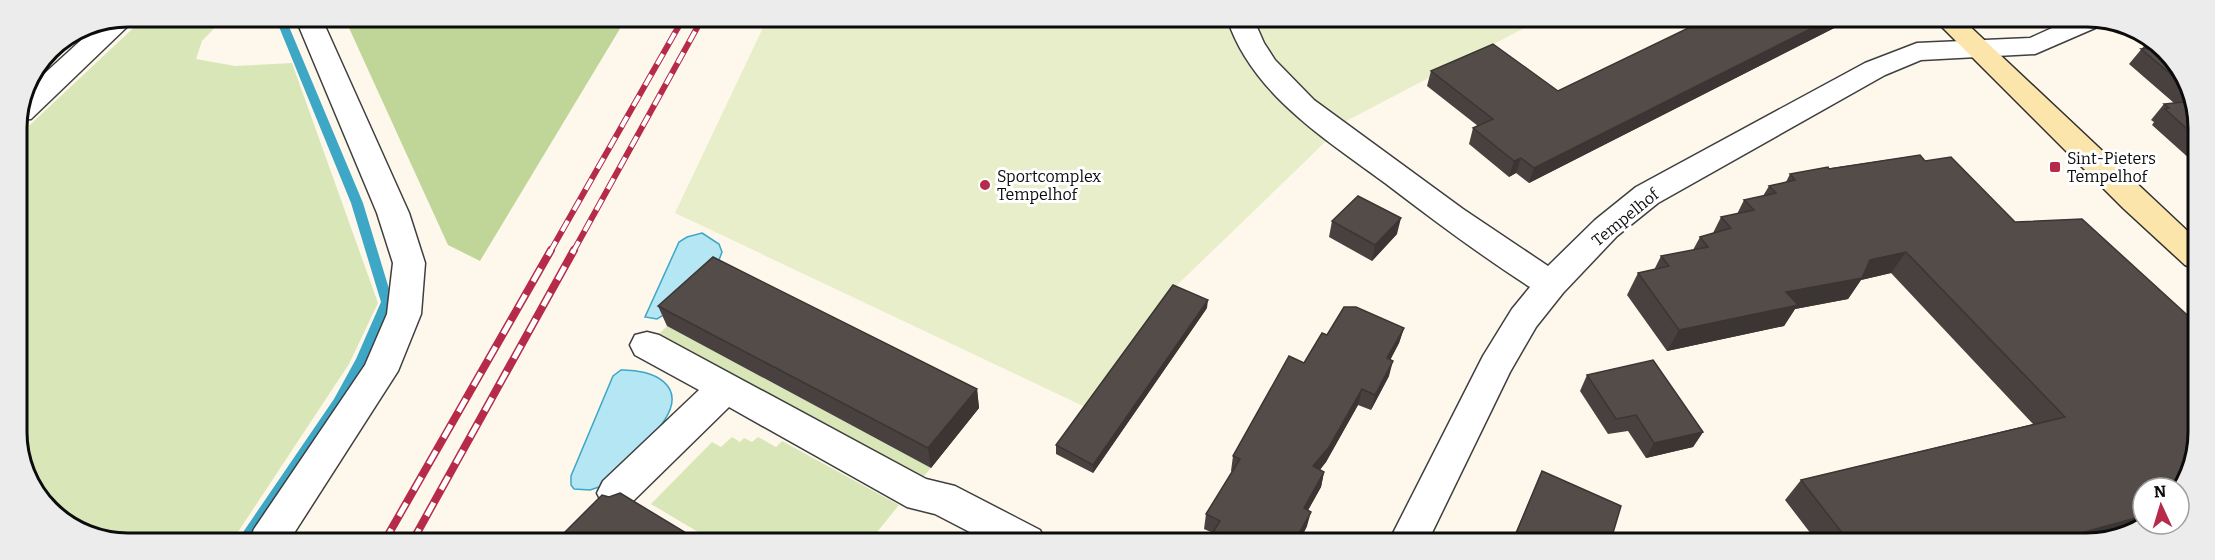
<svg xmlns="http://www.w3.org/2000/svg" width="2215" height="560" font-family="Bitter,serif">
<rect width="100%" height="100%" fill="#fef8ec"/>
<!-- green -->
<path fill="#d8e6b8" d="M 145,17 L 225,17 L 202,41 L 196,59 L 235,66 L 292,63 L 378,303 L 349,364 L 232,541 L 106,541 L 49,511 L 19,454 L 17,137 Z
M 667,326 L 931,468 L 918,483 L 653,340 Z
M 732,437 L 740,442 L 744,438 L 752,442 L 758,437 L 776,447 L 782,441 L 899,505 L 869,542 L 715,542 L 651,504 L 712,442 L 721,447 Z"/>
<!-- forest -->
<path fill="#bfd698" d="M 344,17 L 627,17 L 480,261 L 448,245 Z"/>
<!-- pitch -->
<path fill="#e8eec9" d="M 768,17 L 1544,18 L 1348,120 L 1174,288 L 1085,407 L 675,213 Z"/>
<!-- water -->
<path fill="#b4e6f3" stroke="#3ea7c6" stroke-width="1.5" d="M 702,233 L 719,244 L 722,252 L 719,260 L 667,313 L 657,319 L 645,317 L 679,242 L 687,237 Z
M 621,370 C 653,369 688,385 664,421 C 648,445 622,466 602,486 L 590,490 L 574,489 L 571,485 L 571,476 L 613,376 Z"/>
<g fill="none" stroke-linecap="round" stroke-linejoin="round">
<!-- stream -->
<path fill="#3ea7c6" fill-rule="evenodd" d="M 275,17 L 285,17 L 363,203 L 393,302 L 368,359 L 344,407 L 252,541 L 237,541 L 334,399 L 356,359 L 381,302 L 351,203 Z"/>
<defs>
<path id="street" d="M 133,17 L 130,24 L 31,119 L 17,120 L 33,84 L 101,22 Z
M 295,17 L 321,17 L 409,213 L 425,263 L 421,314 L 398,371 L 289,541 L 249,541 L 254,529 L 365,365 L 387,314 L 393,263 L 377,213 Z
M 1227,18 L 1253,18 L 1264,43 L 1275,60 L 1314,100 L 1463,209 L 1548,266 L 1595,220 L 1636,187 L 1865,63 L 1917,43 L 2030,38 L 2072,19 L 2106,19 L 2102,25 L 2035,54 L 1921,60 L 1885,75 L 1658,203 L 1617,236 L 1563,293 L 1536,327 L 1510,372 L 1427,543 L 1388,543 L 1483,356 L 1512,309 L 1530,287 C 1480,255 1432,219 1385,183 C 1324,138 1251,93 1227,18 Z
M 647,332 L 659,335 L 926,479 L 955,486 L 1040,530 L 1046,542 L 989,542 L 935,514 L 907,507 L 729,407 L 629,505 L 616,509 L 603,505 L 597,493 L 603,481 L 699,390 L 635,355 L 630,345 L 635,335 Z"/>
<path id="secondary" d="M 1934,19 L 1962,19 L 2196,239 L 2196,269 L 2185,265 L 2123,208 Z"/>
</defs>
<!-- street casing -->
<use href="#street" stroke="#3f3f3f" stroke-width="3"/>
<!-- secondary casing -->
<use href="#secondary" stroke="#2e2e2e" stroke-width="3"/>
<!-- street -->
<use href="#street" fill="#fff" fill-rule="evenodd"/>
<!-- secondary -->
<use href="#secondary" fill="#fbe5aa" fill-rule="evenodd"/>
<defs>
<path id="rail-far1" d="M 550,252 L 684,17
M 573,252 L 703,17"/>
<path id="rail" d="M 384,542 L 551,250
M 412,542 L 574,250"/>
</defs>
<!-- rail-far1 casing -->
<use href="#rail-far1" stroke="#b52b49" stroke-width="6"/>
<!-- rail casing -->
<use href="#rail" stroke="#b52b49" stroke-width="8"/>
<!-- rail-far1 -->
<use href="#rail-far1" stroke="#fff" stroke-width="4" stroke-dasharray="12" stroke-linecap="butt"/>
<!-- rail -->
<use href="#rail" stroke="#fff" stroke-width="5" stroke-dasharray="15" stroke-linecap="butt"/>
</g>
<!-- wall -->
<path fill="#48413f" d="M 1726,18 L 1854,18 L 1529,183 L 1516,173 L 1509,177 L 1469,144 L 1473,128 L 1478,126 L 1427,86 L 1431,71 L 1558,91 Z
M 2149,40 L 2166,49 L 2196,106 L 2196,161 L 2191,160 L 2152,125 L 2154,122 L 2151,120 L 2164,104 L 2174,103 L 2129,64 Z
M 1920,155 L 2143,523 L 2094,543 L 1818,543 L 1785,500 L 1801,480 L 2033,424 L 1891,273 L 1861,280 L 1848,299 L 1795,309 L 1784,326 L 1667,351 L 1627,295 L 1638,273 L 1654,270 L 1661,256 L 1693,250 L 1700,237 L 1713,233 L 1721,217 L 1737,214 L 1744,200 L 1763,196 L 1769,186 L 1786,182 L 1790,174 Z
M 1332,221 L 1397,234 L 1372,261 L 1329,237 Z
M 658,306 L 977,389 L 979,408 L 931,468 L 667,326 Z
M 1207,308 L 1093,473 L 1056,454 L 1056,445 Z
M 1404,328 L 1399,343 L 1390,360 L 1389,376 L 1371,410 L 1358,405 L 1326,462 L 1320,470 L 1324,472 L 1321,487 L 1308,510 L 1307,526 L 1299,542 L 1207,542 L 1213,533 L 1204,529 L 1206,514 L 1232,472 L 1231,471 L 1233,456 L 1304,363 L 1327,335 Z
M 1587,375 L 1703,432 L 1693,447 L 1646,458 L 1628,431 L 1608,434 L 1580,391 Z
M 1542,471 L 1610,543 L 1511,543 Z"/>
<!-- shaded-wall -->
<path fill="#3b3533" d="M 1832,18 L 1854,18 L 1529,183 L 1534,168 Z
M 1521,158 L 1516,173 L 1509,177 L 1514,161 Z
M 1401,218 L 1397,234 L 1372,261 L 1375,245 Z
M 1906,252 L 1891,273 L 1861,280 L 1848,299 L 1795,309 L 1784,326 L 1667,351 L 1679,330 L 1786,292 L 1870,260 Z
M 1208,300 L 1207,308 L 1093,473 L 1093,465 Z
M 1404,328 L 1399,343 L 1383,374 L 1387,358 Z
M 1393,361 L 1389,376 L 1371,410 L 1375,395 Z
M 977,389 L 979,408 L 931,468 L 928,448 Z
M 1362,389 L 1358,405 L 1326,462 L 1310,481 L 1313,466 Z
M 1703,432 L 1693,447 L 1646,458 L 1654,443 Z
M 1324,472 L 1321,487 L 1301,523 L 1304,508 Z
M 1311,512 L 1307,526 L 1299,542 L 1294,542 Z
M 2143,516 L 2143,523 L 2094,543 L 2044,543 Z"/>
<!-- building -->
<path fill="#544c49" stroke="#3b3533" stroke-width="1.5" d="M 1709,18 L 1721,18 L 1723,19 L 1726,18 L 1832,18 L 1534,168 L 1521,158 L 1514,161 L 1473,128 L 1493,119 L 1431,71 L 1493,44 L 1558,91 Z
M 2158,45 L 2166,49 L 2186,87 L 2141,49 L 2161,48 Z
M 2193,101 L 2196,106 L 2196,137 L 2165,109 L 2169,108 L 2164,104 Z
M 1920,155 L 1925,161 L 1951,157 L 2015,222 L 2082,219 L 2196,323 L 2196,454 L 2176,488 L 2143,488 L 2143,516 L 2044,543 L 1850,543 L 1801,480 L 2065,417 L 1906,252 L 1870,260 L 1862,278 L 1786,292 L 1798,305 L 1679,330 L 1638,273 L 1669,266 L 1661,256 L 1708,247 L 1700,237 L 1731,228 L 1721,217 L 1754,210 L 1744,200 L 1776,193 L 1769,186 L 1795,180 L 1790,174 L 1828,167 L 1829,169 Z
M 1358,196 L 1401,218 L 1375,245 L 1332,221 Z
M 713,257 L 977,389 L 928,448 L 658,306 Z
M 1173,285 L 1208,300 L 1093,465 L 1056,445 Z
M 1344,307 L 1356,307 L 1404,328 L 1387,358 L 1393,361 L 1375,395 L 1362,389 L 1329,447 L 1313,466 L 1324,472 L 1304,508 L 1311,512 L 1294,542 L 1207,542 L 1220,521 L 1206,514 L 1240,459 L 1233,456 L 1289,356 L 1304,363 L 1322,333 L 1327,335 Z
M 1653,360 L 1703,432 L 1654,443 L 1636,415 L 1616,419 L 1587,375 Z
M 1542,471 L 1621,506 L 1610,543 L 1512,543 Z
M 620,493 L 701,542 L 555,542 L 602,495 L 609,497 Z"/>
<!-- markers -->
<g fill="#b52b49" stroke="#fff" stroke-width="2">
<rect x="2049" y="161" width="12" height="12" rx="3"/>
<circle cx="985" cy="185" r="6"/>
</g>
<g text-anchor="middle" stroke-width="6" stroke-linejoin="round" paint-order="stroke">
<!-- poi labels -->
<g font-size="16" fill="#0c0c0c" stroke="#fff" text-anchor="start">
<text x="2067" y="164">Sint-Pieters<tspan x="2067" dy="18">Tempelhof</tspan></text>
<text x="997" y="182">Sportcomplex<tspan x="997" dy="18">Tempelhof</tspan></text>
</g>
<!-- street labels -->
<g font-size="16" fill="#0c0c0c" stroke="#fff">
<text transform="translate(1625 217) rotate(-39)" y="6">Tempelhof</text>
</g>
</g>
<!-- crop -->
<path d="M0 0H2215V560H0ZM128 27H2087A101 101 0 0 1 2188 128V432A101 101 0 0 1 2087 533H128A101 101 0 0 1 27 432V128A101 101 0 0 1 128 27Z" fill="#ececec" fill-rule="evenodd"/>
<path fill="none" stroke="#0c0c0c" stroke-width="3" d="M128 27H2087A101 101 0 0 1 2188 128V432A101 101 0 0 1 2087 533H128A101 101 0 0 1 27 432V128A101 101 0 0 1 128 27Z"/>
<!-- north arrow -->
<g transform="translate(2161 506) rotate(356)"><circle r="28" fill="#ffffff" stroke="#9e9e9e" stroke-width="1.5"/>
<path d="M0-4.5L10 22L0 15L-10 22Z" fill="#b52b49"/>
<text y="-9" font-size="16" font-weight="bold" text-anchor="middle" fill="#0c0c0c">N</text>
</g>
</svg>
